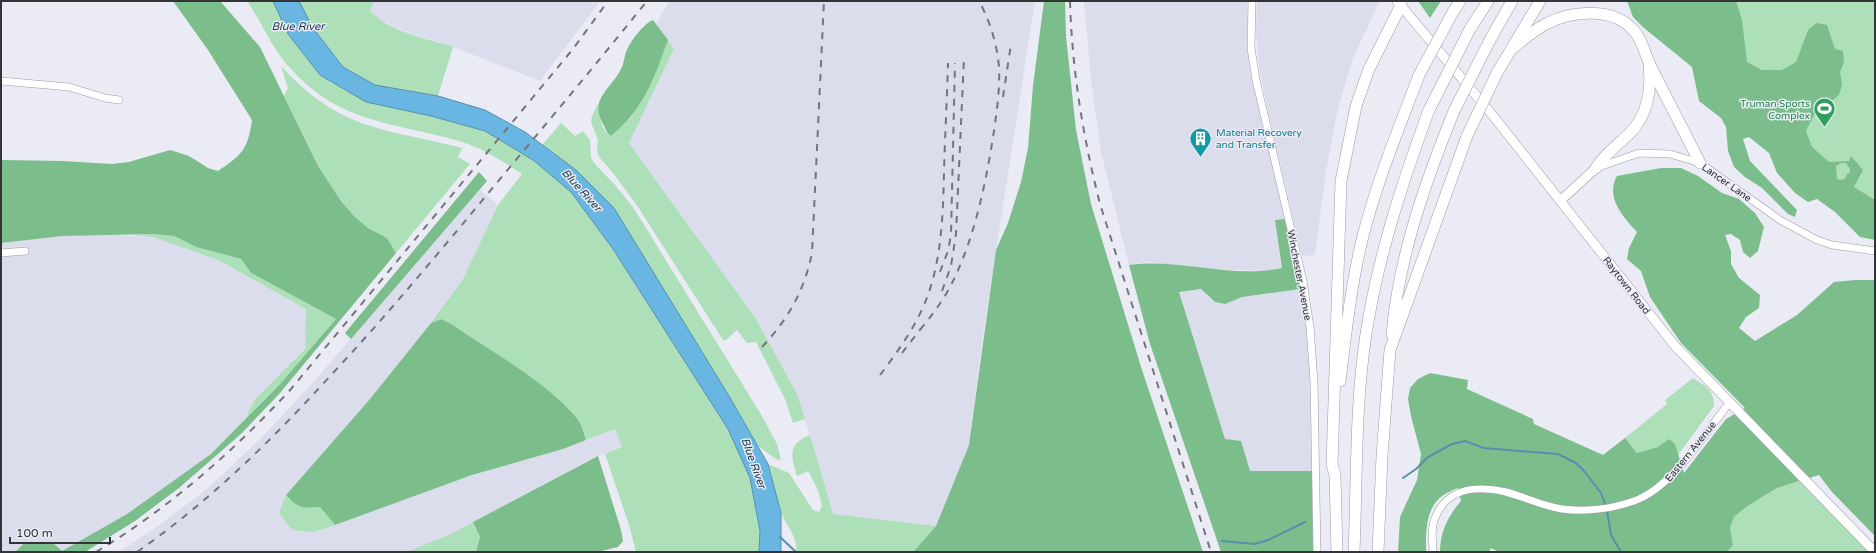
<svg xmlns="http://www.w3.org/2000/svg" width="1876" height="553" font-family="'Varela Round',sans-serif">
<rect width="100%" height="100%" fill="#eaebf5"/>
<!-- built -->
<path fill="#dbddec" d="M 374,1 L 600,1 L 540,81 L 453,47 L 409,33 L 378,19 L 370,11 Z
M 669,1 L 1035,1 L 984,328 L 969,445 L 936,526 L 833,514 L 797,394 L 756,319 L 629,143 L 674,49 L 656,24 Z
M 1084,1 L 1248,1 L 1247,30 L 1251,77 L 1285,219 L 1275,220 L 1282,268 L 1269,271 L 1206,269 L 1149,262 L 1129,265 L 1101,152 L 1091,80 Z
M 1257,1 L 1380,1 L 1353,58 L 1338,108 L 1326,171 L 1315,255 L 1302,256 L 1267,107 L 1259,66 L 1256,32 Z
M 479,189 L 498,205 L 463,279 L 431,323 L 370,399 L 286,495 L 313,532 L 472,475 L 563,449 L 615,429 L 622,447 L 587,461 L 451,534 L 406,552 L 119,552 L 155,528 L 207,489 L 261,438 L 310,386 Z
M 95,234 L 153,237 L 218,260 L 306,309 L 305,349 L 255,399 L 244,420 L 231,436 L 211,454 L 127,514 L 62,551 L 25,542 L 15,552 L 1,552 L 1,243 L 63,236 Z
M 1201,289 L 1214,302 L 1225,304 L 1242,297 L 1300,289 L 1306,322 L 1309,363 L 1312,471 L 1249,471 L 1241,442 L 1225,439 L 1179,291 Z"/>
<!-- green -->
<path fill="#ade0b8" d="M 247,1 L 273,1 L 288,34 L 320,75 L 366,102 L 431,116 L 485,131 L 533,160 L 571,192 L 613,249 L 728,429 L 750,478 L 760,531 L 759,552 L 636,552 L 630,528 L 605,454 L 622,447 L 615,429 L 586,440 L 584,430 L 542,386 L 453,325 L 441,319 L 431,323 L 463,279 L 498,205 L 522,174 C 505,163 487,151 468,144 C 415,126 357,126 312,89 C 300,79 287,66 278,53 C 267,37 259,18 247,1 Z
M 299,1 L 374,1 L 370,11 C 390,32 426,38 453,47 L 438,96 L 375,85 L 343,67 L 313,28 Z
M 1665,1 L 1875,1 L 1875,223 Z
M 668,40 L 674,49 L 629,143 L 756,319 L 797,394 L 805,419 L 793,423 L 785,399 L 756,342 L 747,343 L 737,330 L 726,340 L 723,340 L 638,207 L 613,173 L 599,157 L 597,150 L 598,140 L 591,122 L 592,116 L 598,104 C 599,115 601,131 611,136 C 644,110 654,78 668,40 Z
M 281,66 C 298,85 318,102 341,114 C 378,133 422,137 462,148 L 458,157 L 470,164 L 396,253 L 387,238 L 368,228 L 354,216 L 341,201 L 318,166 L 284,96 L 288,88 Z
M 561,123 L 575,136 L 583,131 L 590,140 L 591,157 L 594,163 L 615,185 L 633,207 L 762,416 L 777,444 L 781,460 L 776,459 L 758,446 L 729,396 L 576,170 L 542,145 Z
M 153,234 L 174,236 L 196,247 L 241,259 L 251,273 L 336,319 L 280,384 L 245,419 L 255,399 L 305,349 L 306,309 L 218,260 L 153,237 L 132,235 Z
M 1693,378 C 1706,387 1714,389 1714,406 L 1678,455 L 1675,444 L 1658,447 L 1637,453 L 1625,438 L 1667,404 L 1665,400 Z
M 810,435 L 833,514 L 936,526 L 913,552 L 796,552 C 798,536 786,526 781,512 C 775,497 772,480 768,464 L 789,473 L 813,510 L 819,512 L 822,506 L 818,490 L 808,471 L 797,476 C 791,456 787,444 810,435 Z
M 1801,481 L 1869,552 L 1727,552 L 1733,545 L 1730,528 L 1734,517 L 1746,507 L 1777,488 Z
M 286,495 C 298,508 303,509 320,507 L 335,525 L 313,532 L 292,530 L 279,513 Z
M 473,522 L 480,537 L 476,552 L 406,552 L 451,534 Z"/>
<!-- forest -->
<path fill="#7cbe8b" fill-rule="evenodd" d="M 173,1 L 220,1 L 260,47 L 318,166 L 341,201 L 354,216 L 368,228 L 387,238 L 396,253 L 280,393 L 242,433 L 179,488 L 135,521 L 85,552 L 15,552 L 25,542 L 52,542 L 62,551 L 127,514 L 211,454 L 280,384 L 336,319 L 251,273 L 241,259 L 196,247 L 174,236 L 153,234 L 63,236 L 1,243 L 1,160 L 63,161 L 112,164 L 129,162 L 170,150 L 189,156 L 208,168 L 218,171 C 242,155 248,149 252,120 L 208,50 Z
M 1044,1 L 1065,1 L 1066,36 L 1076,130 L 1091,204 L 1142,370 L 1203,552 L 913,552 L 936,526 L 969,445 L 996,250 L 1008,223 L 1021,182 L 1028,148 L 1033,86 Z
M 1418,1 L 1441,1 L 1430,18 Z
M 1627,1 L 1736,1 L 1742,20 L 1747,62 L 1762,70 L 1782,70 L 1796,62 L 1808,30 L 1816,23 L 1827,25 L 1835,49 L 1843,51 L 1844,62 L 1840,72 L 1842,85 L 1839,95 L 1814,115 L 1806,131 L 1812,147 L 1829,162 L 1849,161 L 1851,156 L 1863,170 L 1854,187 L 1875,200 L 1875,240 L 1860,237 L 1835,212 L 1817,199 L 1808,202 L 1795,193 L 1777,173 L 1769,153 L 1749,137 L 1743,139 L 1750,161 L 1797,210 L 1795,217 L 1788,214 L 1762,188 L 1745,177 L 1734,167 L 1728,151 L 1726,127 L 1721,118 L 1699,101 L 1692,67 L 1644,28 L 1633,17 ZM 1841,163 L 1846,163 L 1850,169 L 1850,173 L 1847,174 L 1845,179 L 1841,180 L 1837,179 L 1836,166 Z
M 653,20 L 668,40 C 654,79 644,109 611,136 C 606,133 606,129 603,124 C 588,98 613,88 622,67 C 624,63 624,57 626,52 C 630,42 643,24 653,20 Z
M 1661,168 L 1681,168 L 1698,176 L 1722,193 L 1739,199 L 1755,213 L 1764,227 L 1758,251 L 1750,258 L 1743,252 L 1740,240 L 1731,234 L 1725,235 L 1731,251 L 1731,264 L 1739,278 L 1760,295 L 1759,308 L 1746,317 L 1739,328 L 1755,341 L 1797,315 L 1834,282 L 1855,280 L 1875,280 L 1875,536 L 1832,492 L 1819,475 L 1777,488 L 1746,507 L 1734,517 L 1730,528 L 1733,545 L 1727,552 L 1499,552 L 1491,548 L 1489,552 L 1440,552 C 1440,532 1448,516 1461,501 L 1458,488 C 1453,490 1446,493 1442,496 C 1425,509 1426,533 1426,552 L 1398,552 L 1400,517 L 1417,480 L 1421,454 L 1411,416 L 1408,399 L 1410,388 L 1418,379 L 1430,373 L 1468,380 L 1467,389 L 1533,419 L 1534,424 L 1603,455 L 1625,438 L 1637,453 L 1658,447 L 1669,439 L 1675,444 L 1684,473 L 1726,419 L 1745,408 L 1681,343 L 1650,297 L 1641,271 L 1627,259 L 1629,248 L 1637,232 C 1623,217 1605,197 1617,176 Z
M 479,172 L 487,181 L 351,339 L 345,333 Z
M 1285,219 L 1300,289 L 1242,297 L 1225,304 L 1215,302 L 1201,289 L 1179,292 L 1225,439 L 1241,441 L 1250,471 L 1312,471 L 1313,552 L 1221,552 L 1150,344 L 1129,265 C 1179,258 1231,279 1282,268 L 1275,220 Z
M 441,319 L 453,325 C 492,352 543,380 574,415 C 581,423 584,431 586,440 L 563,449 L 472,475 L 335,525 L 320,507 C 302,509 298,508 286,495 L 370,399 L 431,323 Z
M 598,456 L 621,530 L 623,541 L 618,547 L 597,552 L 476,552 L 480,537 L 473,522 Z"/>
<!-- water -->
<path fill="#68b6e1" stroke="#588fae" d="M 273,1 L 299,1 L 313,28 L 343,67 L 375,85 L 438,96 L 485,110 L 525,132 L 576,170 L 614,208 L 729,396 L 768,464 L 781,513 L 781,552 L 759,552 L 760,531 L 750,478 L 728,429 L 613,249 L 571,192 L 533,160 L 485,131 L 431,116 L 366,102 L 320,75 L 288,34 Z"/>
<g fill="none" stroke-linecap="round" stroke-linejoin="round">
<!-- stream -->
<path stroke="#588fae" stroke-width="2" d="M 1403,478 L 1416,469 L 1428,457 L 1452,444 L 1465,441 L 1484,448 L 1558,454 L 1576,463 L 1584,471 L 1601,493 L 1606,506
M 1607,511 L 1611,535 L 1621,552
M 780,537 L 796,552
M 1222,541 L 1255,544 L 1268,540 L 1305,522"/>
<defs>
<path id="minor" d="M 1252,1 L 1251,48 L 1256,80 L 1303,281 L 1310,327 L 1314,382 L 1317,552
M 1,81 L 69,87 L 105,98 L 119,100
M 1596,168 L 1639,153 L 1670,154 L 1700,163 L 1780,220 L 1817,240 L 1832,245 L 1875,251
M 1,253 L 25,251
M 1433,552 C 1433,543 1431,533 1433,525 C 1442,488 1475,485 1506,492 C 1525,497 1542,506 1562,509 C 1585,512 1612,509 1634,501 C 1672,488 1705,433 1730,402"/>
<path id="major" d="M 1397,1 L 1490,112 L 1675,346 L 1875,552
M 1560,201 L 1596,168"/>
<path id="highway" d="M 1453,12 L 1460,1
M 1470,29 L 1488,1
M 1491,38 L 1512,1
M 1513,48 C 1524,39 1535,29 1548,23 C 1574,10 1615,7 1635,32 C 1643,42 1645,54 1650,65 C 1667,98 1683,130 1700,163
M 1497,73 L 1540,1
M 1596,168 C 1605,153 1618,145 1630,133 C 1647,116 1652,90 1649,67
M 1392,334 C 1399,256 1425,183 1454,111
M 1340,381 C 1346,332 1351,284 1363,236 C 1377,181 1399,128 1419,75
M 1337,552 L 1335,475 L 1332,464 L 1341,181 L 1356,106 L 1369,69 L 1401,5
M 1354,552 C 1357,480 1355,406 1366,334 C 1378,257 1402,183 1429,110
M 1378,552 L 1382,456 L 1390,350 L 1467,136"/>
</defs>
<!-- minor casing -->
<use href="#minor" stroke="#9b9ca5" stroke-width="8"/>
<!-- major casing -->
<use href="#major" stroke="#9b9ca5" stroke-width="10"/>
<!-- highway casing -->
<use href="#highway" stroke="#9b9ca5" stroke-width="12"/>
<!-- minor -->
<use href="#minor" stroke="#fff" stroke-width="7"/>
<!-- major -->
<use href="#major" stroke="#fff" stroke-width="9"/>
<!-- highway -->
<use href="#highway" stroke="#fff" stroke-width="11"/>
<!-- rail -->
<path stroke="#74757a" stroke-width="2" stroke-dasharray="7 7" stroke-linecap="butt" d="M 1070,1 C 1072,70 1083,137 1100,204 L 1211,552
M 1003,97 L 1011,44
M 940,272 L 948,251 L 951,235 L 955,63
M 942,291 L 951,266 L 956,234 L 964,58
M 920,330 C 932,315 943,301 951,285 C 975,238 986,182 994,131 C 997,110 1000,88 999,67 C 997,44 990,21 979,1
M 762,347 C 789,318 804,291 812,253 L 824,1
M 902,353 L 923,326
M 880,375 C 899,350 919,322 929,292 C 942,253 943,213 944,172 C 945,136 947,99 948,63
M 96,552 C 169,508 233,452 291,389 L 573,49 L 608,1
M 137,552 C 210,501 272,440 332,374 C 377,326 419,276 461,226 C 523,151 586,77 647,1"/>
<defs>
<path id="highway-bridge" d="M 1419,75 L 1453,12
M 1429,110 L 1470,29
M 1454,111 L 1491,38
M 1467,136 L 1497,73"/>
</defs>
<!-- highway-bridge casing -->
<use href="#highway-bridge" stroke="#9b9ca5" stroke-width="12" stroke-linecap="butt"/>
<!-- highway-bridge -->
<use href="#highway-bridge" stroke="#fff" stroke-width="11"/>
</g>
<!-- icons -->
<defs>
<symbol id="stadium-pin" viewBox="-11 -11 22 30"><path d="M0 17L-7.5 6A9.5 9.5 0 1 1 7.5 6Z" fill="#2e9e5b" stroke="#eaebf5"/><path d="M0-5a6.5 5 0 1 0 0 10a6.5 5 0 1 0 0-10ZM-3.5-1.8h7v3.6h-7Z" fill="#fff"/></symbol>
<symbol id="building-pin" viewBox="-11 -11 22 30"><path d="M0 17L-7.5 6A9.5 9.5 0 1 1 7.5 6Z" fill="#0f9aa8" stroke="#eaebf5"/><path d="M-4-6H4V6H1V3H-1V6H-4ZM-2.5-4.3h1.7v1.8h-1.7ZM.8-4.3h1.7v1.8H.8ZM-2.5-1h1.7V.8h-1.7ZM.8-1h1.7V.8H.8Z" fill="#fff"/></symbol>
</defs>
<g fill-rule="evenodd">
<use href="#stadium-pin" x="1812" y="96" width="25" height="34"/>
<use href="#building-pin" x="1188" y="126" width="25" height="34"/>
</g>
<g text-anchor="middle" stroke-width="3" stroke-linejoin="round" paint-order="stroke">
<!-- leisure labels -->
<g font-size="10" fill="#27864d" stroke="#eaebf5" text-anchor="end">
<text x="1810" y="107">Truman Sports<tspan x="1810" dy="12">Complex</tspan></text>
</g>
<!-- culture labels -->
<g font-size="10" fill="#0d838f" stroke="#eaebf5" text-anchor="start">
<text x="1216" y="136">Material Recovery<tspan x="1216" dy="12">and Transfer</tspan></text>
</g>
<!-- street labels -->
<g font-size="10" fill="#333437" stroke="#eaebf5">
<text transform="translate(1727 182) rotate(35)" y="4">Lancer Lane</text>
<text transform="translate(1300 275) rotate(79)" y="4">Winchester Avenue</text>
<text transform="translate(1627 285) rotate(52)" y="4">Raytown Road</text>
<text transform="translate(1690 451) rotate(-51)" y="4">Eastern Avenue</text>
</g>
<!-- water labels -->
<g font-size="11" font-style="italic" fill="#17394c" stroke="#eaebf5">
<text x="298" y="30">Blue River</text>
<text transform="translate(582 190) rotate(48)" y="4">Blue River</text>
<text transform="translate(754 463) rotate(70)" y="4">Blue River</text>
</g>
</g>
<!-- border -->
<rect width="1876" height="553" fill="none" stroke="#333437" stroke-width="4"/>
<!-- scale -->
<path d="M10 537v6h100v-6" fill="none" stroke="#333437" stroke-width="2"/>
<text x="16" y="537" font-size="12" fill="#333437" stroke="#eaebf5" stroke-width="3" paint-order="stroke">100 m</text>
</svg>
